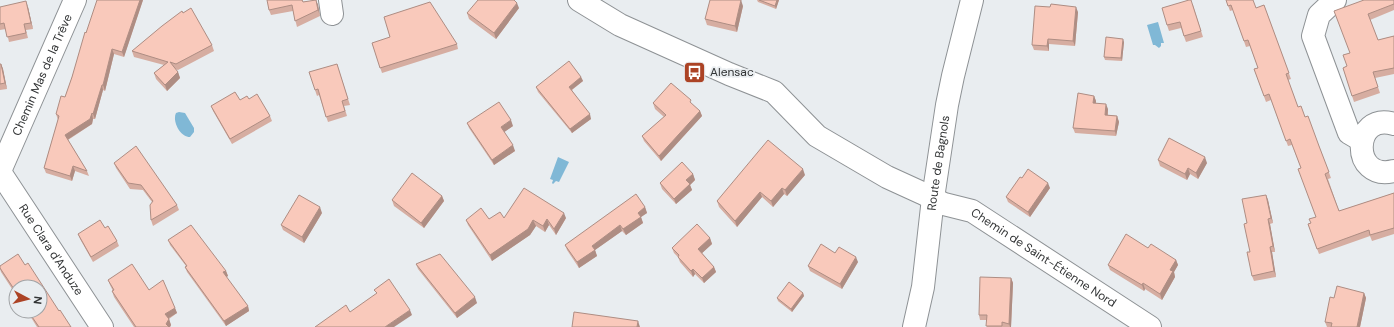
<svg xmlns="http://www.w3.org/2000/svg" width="1394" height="327" font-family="'DM Sans',sans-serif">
<rect width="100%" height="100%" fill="#e9edf0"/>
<!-- water -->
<path fill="#80b8d6" d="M 1158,22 L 1164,43 L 1161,43 L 1161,46 L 1159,48 L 1155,45 L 1153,45 L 1147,25 Z
M 179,112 L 185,113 L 194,128 L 194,132 L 190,137 C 180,137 172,121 176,113 Z
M 558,157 L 569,162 L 559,182 L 556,181 L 553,184 L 552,183 L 553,180 L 550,179 Z"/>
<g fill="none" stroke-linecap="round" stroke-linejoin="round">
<defs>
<g id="minor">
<path d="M 330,0 L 332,14"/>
<path id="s1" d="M 579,0 L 620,25 L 729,74 L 774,92 L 817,136 L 887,177 L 922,193 L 944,204 L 972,211 L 1150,327"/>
<path d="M 1335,0 L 1319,15 L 1313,36 L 1349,133 L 1361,140"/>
<path d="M 1394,124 C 1352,111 1350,182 1394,171"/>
<path id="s2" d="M 0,171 L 75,0"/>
<path id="s3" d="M 0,172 L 102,327"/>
</g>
<g id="major">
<path id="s4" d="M 914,327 L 923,287 L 933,198 L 947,105 L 953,76 L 972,0"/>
</g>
</defs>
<!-- minor casing -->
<use href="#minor" stroke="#8e9295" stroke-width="24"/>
<!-- major casing -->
<use href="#major" stroke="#8e9295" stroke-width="24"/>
<!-- minor -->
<use href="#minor" stroke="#fff" stroke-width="22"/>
<!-- major -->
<use href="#major" stroke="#fff" stroke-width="22"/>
</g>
<!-- wall -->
<path fill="#d6ada1" d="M 143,0 L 124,57 L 114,54 L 105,91 L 103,90 L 95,119 L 93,119 L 92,124 L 68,140 L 87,171 L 89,176 L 75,171 L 72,181 L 46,173 L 44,168 L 58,120 L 56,114 L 65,97 L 72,77 L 86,33 Z
M 303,0 L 303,2 L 316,0 L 318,5 L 320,16 L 297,27 L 293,11 L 271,15 L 269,10 Z
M 757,0 L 779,0 L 776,9 L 758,2 Z
M 1226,0 L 1256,8 L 1264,5 L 1291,79 L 1288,80 L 1298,107 L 1305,117 L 1319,146 L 1331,178 L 1328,179 L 1339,211 L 1394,193 L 1394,234 L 1372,241 L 1370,236 L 1319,254 L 1308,224 L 1311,223 L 1316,217 L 1301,168 L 1292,145 L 1288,146 L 1271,100 L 1266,102 L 1254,69 L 1258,68 L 1250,46 L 1246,47 L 1233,10 L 1230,11 Z
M 1364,0 L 1394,0 L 1394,10 L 1370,20 L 1378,40 L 1394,36 L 1394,74 L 1375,78 L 1380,93 L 1354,102 L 1343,68 L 1347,66 L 1350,53 Z
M 1193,5 L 1203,37 L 1186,42 L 1181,28 L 1169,31 L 1167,25 Z
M 743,6 L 737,32 L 707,25 L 705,19 Z
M 0,7 L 28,7 L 33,29 L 26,30 L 28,38 L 9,42 L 6,29 L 0,30 Z
M 519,8 L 496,39 L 469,19 L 467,13 Z
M 1078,12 L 1075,46 L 1049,44 L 1049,51 L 1034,50 L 1032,45 Z
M 1124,42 L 1122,61 L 1105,60 L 1104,57 Z
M 372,43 L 457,44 L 458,49 L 382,73 Z
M 212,45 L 214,51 L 178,70 L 175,69 L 178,72 L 180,78 L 167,91 L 156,79 L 154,73 L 164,65 L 134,57 L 132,51 Z
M 0,64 L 1,64 L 3,69 L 7,89 L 0,90 Z
M 337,64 L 350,105 L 344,106 L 347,116 L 328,122 L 319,95 L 317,96 L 315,90 Z
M 581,77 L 583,81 L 572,90 L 591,119 L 572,133 L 538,92 L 536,87 Z
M 1094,96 L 1096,101 L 1096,103 L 1108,109 L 1108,115 L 1117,116 L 1119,122 L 1116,136 L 1075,133 L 1073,128 Z
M 240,100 L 270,116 L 272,121 L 232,144 L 213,111 L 211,106 Z
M 653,103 L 693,105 L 700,111 L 702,116 L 661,161 L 644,141 L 642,136 L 664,117 L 655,109 Z
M 467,123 L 513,126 L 504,132 L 515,151 L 494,165 L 469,128 Z
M 1158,160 L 1207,163 L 1198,179 L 1190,174 L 1187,180 L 1160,166 Z
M 114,163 L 177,205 L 179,210 L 153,226 L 151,220 L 152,202 L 143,190 L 130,189 L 116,168 Z
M 693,174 L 695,180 L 690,185 L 692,190 L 676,204 L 662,189 L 660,183 Z
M 805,175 L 787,196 L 784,194 L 773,207 L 762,197 L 737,227 L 719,207 L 717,201 Z
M 1022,178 L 1050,188 L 1030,217 L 1008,202 L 1006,197 Z
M 1266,195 L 1268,200 L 1273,223 L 1270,224 L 1275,252 L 1272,252 L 1276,277 L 1254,281 L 1252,276 L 1250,252 Z
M 442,196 L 444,201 L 424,228 L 394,206 L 392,200 Z
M 645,207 L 647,213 L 641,217 L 643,223 L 626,235 L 622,231 L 595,250 L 597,256 L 579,268 L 567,250 L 565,245 Z
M 322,213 L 304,243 L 283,230 L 281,225 Z
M 504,218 L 566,218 L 556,235 L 549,225 L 545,232 L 536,226 L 530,235 L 492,261 L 468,225 L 466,220 L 489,219 Z
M 105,228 L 117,241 L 119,246 L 93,262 L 80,239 L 78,234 Z
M 710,238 L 712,244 L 702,253 L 714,267 L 716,272 L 704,283 L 695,274 L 693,277 L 680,262 L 678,257 L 674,253 L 672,248 Z
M 168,240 L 226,271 L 228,276 L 226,277 L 248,306 L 249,311 L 226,326 L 187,272 L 185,267 L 186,266 L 170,245 Z
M 1148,248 L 1176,260 L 1178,265 L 1174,272 L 1175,277 L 1162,300 L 1145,289 L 1144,291 L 1110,270 L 1108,265 Z
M 835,253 L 858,262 L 842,289 L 810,271 L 808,266 Z
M 416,264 L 477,303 L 457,318 L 418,269 Z
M 25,265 L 59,311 L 71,327 L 37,327 L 27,311 L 40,311 L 16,287 L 16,295 L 1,272 L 0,269 L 0,266 Z
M 1011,278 L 1013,283 L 1011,327 L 987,327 L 987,320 L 980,320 L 979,315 Z
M 108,280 L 149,290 L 175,308 L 177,313 L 169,319 L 171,325 L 170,327 L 134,327 L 114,297 L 112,291 L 113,291 L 110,285 Z
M 803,293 L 804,296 L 792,312 L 778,301 L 777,298 Z
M 1364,293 L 1366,298 L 1360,327 L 1327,327 L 1325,322 L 1334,298 Z"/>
<!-- shaded-wall -->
<path fill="#ae8d83" d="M 140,0 L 143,0 L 124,57 L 122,52 Z
M 316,0 L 318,5 L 320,16 L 318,10 Z
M 741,0 L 743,6 L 737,32 L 735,26 Z
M 777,0 L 779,0 L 776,9 L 775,6 Z
M 26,1 L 28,7 L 33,29 L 31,23 Z
M 517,3 L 519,8 L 496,39 L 494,33 Z
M 1076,7 L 1078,12 L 1075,46 L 1073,41 Z
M 1048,39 L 1049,44 L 1049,51 L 1047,46 Z
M 1123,39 L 1124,42 L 1122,61 L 1121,58 Z
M 112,49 L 114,54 L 105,91 L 103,85 Z
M 1,64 L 3,69 L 7,89 L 5,83 Z
M 178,72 L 180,78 L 167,91 L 165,85 Z
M 581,77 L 583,81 L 570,91 L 569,87 Z
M 102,85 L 103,90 L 95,119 L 93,114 Z
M 1094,96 L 1096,101 L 1095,108 L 1093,103 Z
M 1106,104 L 1108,109 L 1107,120 L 1105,115 Z
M 700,111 L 702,116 L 661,161 L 659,156 Z
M 92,113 L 93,119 L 92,124 L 67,140 L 65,135 Z
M 590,114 L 591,119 L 572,133 L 570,129 Z
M 1117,116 L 1119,122 L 1116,136 L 1115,131 Z
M 511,120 L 513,126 L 503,133 L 501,127 Z
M 513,145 L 515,151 L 494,165 L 492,160 Z
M 1205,157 L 1207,163 L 1198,179 L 1196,173 Z
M 73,166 L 75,171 L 72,181 L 70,176 Z
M 1188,168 L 1190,174 L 1187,180 L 1185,174 Z
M 803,169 L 805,175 L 787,196 L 785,190 Z
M 693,174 L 695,180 L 690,185 L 692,190 L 676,204 L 674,199 L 686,180 Z
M 1048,183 L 1050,188 L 1030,217 L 1028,212 Z
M 782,188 L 784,194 L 773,207 L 771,201 Z
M 760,192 L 762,197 L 737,227 L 735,221 Z
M 1266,195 L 1268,200 L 1273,223 L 1271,218 Z
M 442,196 L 444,201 L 424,228 L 421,223 Z
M 320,207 L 322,213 L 304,243 L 302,237 Z
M 645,207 L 647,213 L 641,217 L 643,223 L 626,235 L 623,229 L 638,213 Z
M 564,213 L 566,218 L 556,235 L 554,229 Z
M 547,219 L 549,225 L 545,232 L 543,226 Z
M 1268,219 L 1270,224 L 1275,252 L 1273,246 Z
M 533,220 L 536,226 L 530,235 L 492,261 L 490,255 Z
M 620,225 L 622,231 L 595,250 L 597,256 L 579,268 L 577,262 L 592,246 Z
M 710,238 L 712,244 L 700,255 L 698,249 Z
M 1270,247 L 1272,252 L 1276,277 L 1274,271 Z
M 856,257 L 858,262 L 842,289 L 840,284 Z
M 1176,260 L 1178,265 L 1174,272 L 1175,277 L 1162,300 L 1160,294 L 1170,270 Z
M 714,267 L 716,272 L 704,283 L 702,278 Z
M 693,269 L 695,274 L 693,277 L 691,271 Z
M 226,271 L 228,276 L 225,278 L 223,272 Z
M 1011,278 L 1013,283 L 1011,327 L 1010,327 L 1009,324 Z
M 1143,283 L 1145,289 L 1144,291 L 1142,285 Z
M 803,293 L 804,296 L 792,312 L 791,309 Z
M 1364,293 L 1366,298 L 1360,327 L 1357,327 Z
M 475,297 L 477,303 L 457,318 L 455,313 Z
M 248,306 L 249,311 L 226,326 L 224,321 Z
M 175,308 L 177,313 L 167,319 L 165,314 Z
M 410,310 L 412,315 L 394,327 L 385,327 Z
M 169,319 L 171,325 L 170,327 L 168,327 L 166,324 Z
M 638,321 L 640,327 L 637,327 Z"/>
<!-- building -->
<path fill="#f9c9bb" stroke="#ae8d83" d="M 97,0 L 140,0 L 122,52 L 112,49 L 103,85 L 102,85 L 93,114 L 92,113 L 90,119 L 65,135 L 87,171 L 73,166 L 70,176 L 44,168 L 59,116 L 56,114 L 61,96 L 65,97 L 72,77 L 85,32 L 86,33 Z
M 267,0 L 302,0 L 303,2 L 316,0 L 318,10 L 295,21 L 292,5 L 269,10 Z
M 478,0 L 514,0 L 517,3 L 494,33 L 467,13 Z
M 710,0 L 741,0 L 735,26 L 705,19 Z
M 759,0 L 777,0 L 775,6 Z
M 1189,0 L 1191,0 L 1201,31 L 1184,36 L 1180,22 L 1167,25 L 1162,8 Z
M 1226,0 L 1253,0 L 1256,8 L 1264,5 L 1289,73 L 1286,74 L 1298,107 L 1301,106 L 1305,117 L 1308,116 L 1319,146 L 1329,172 L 1325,174 L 1339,211 L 1394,193 L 1394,228 L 1370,235 L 1369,230 L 1317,249 L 1308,224 L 1311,223 L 1309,219 L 1316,217 L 1298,169 L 1301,168 L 1290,139 L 1286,141 L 1269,94 L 1264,96 L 1254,69 L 1258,68 L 1248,40 L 1244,41 L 1231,5 L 1228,6 Z
M 1364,0 L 1394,0 L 1394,4 L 1368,14 L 1378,40 L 1394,36 L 1394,68 L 1373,72 L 1378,87 L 1352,96 L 1343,68 L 1347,66 L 1343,55 L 1350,53 L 1334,11 Z
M 26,1 L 31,23 L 24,24 L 26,33 L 7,37 L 4,23 L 0,24 L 0,7 Z
M 430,2 L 457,44 L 380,68 L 372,43 L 390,37 L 384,17 Z
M 1051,4 L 1076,7 L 1073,41 L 1048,39 L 1047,46 L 1032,45 L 1035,6 L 1050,7 Z
M 191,8 L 212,45 L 176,64 L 170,62 L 178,72 L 165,85 L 154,73 L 168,62 L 132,51 L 162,26 L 182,11 L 183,13 Z
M 1106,37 L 1123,39 L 1121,58 L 1104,57 Z
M 569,61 L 581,77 L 569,87 L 590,114 L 570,129 L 536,87 Z
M 0,64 L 1,64 L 5,83 L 0,84 Z
M 337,64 L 348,99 L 342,101 L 345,111 L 326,117 L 318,89 L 315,90 L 309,72 Z
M 671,83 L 691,100 L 690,102 L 700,111 L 659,156 L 642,136 L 666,115 L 653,103 Z
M 235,92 L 240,100 L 247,96 L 249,99 L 257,94 L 270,116 L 230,139 L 211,106 Z
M 1078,93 L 1094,96 L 1093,103 L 1106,104 L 1105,115 L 1117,116 L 1115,131 L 1073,128 Z
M 499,102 L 511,120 L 501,127 L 513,145 L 492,160 L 467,123 Z
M 1169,138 L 1205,157 L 1196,173 L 1188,168 L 1185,174 L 1158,160 Z
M 768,140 L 803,169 L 785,190 L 782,188 L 771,201 L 760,192 L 735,221 L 717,201 Z
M 136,146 L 177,205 L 151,220 L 150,205 L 153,201 L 141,185 L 128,183 L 114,163 Z
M 682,162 L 693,174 L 686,180 L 690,184 L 674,199 L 660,183 Z
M 1028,169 L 1048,183 L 1028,212 L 1006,197 L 1020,177 L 1022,178 Z
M 412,173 L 442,196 L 421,223 L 392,200 Z
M 524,188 L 564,213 L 554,229 L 547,219 L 543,226 L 533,220 L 528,229 L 490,255 L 466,220 L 481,208 L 489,219 L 500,212 L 504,218 Z
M 636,194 L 645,207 L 638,213 L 641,217 L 623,229 L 620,225 L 592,246 L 595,250 L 577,262 L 565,245 Z
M 299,195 L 320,207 L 302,237 L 281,225 Z
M 1266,195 L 1271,218 L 1268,219 L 1273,246 L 1270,247 L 1274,271 L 1252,276 L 1247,252 L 1250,252 L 1244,224 L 1247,223 L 1242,199 Z
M 100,220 L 105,228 L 108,226 L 117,241 L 91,257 L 78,234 Z
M 697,224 L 710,238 L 698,249 L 714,267 L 702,278 L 693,269 L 691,271 L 678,257 L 679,255 L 672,248 Z
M 191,225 L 226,271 L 223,272 L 248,306 L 224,321 L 185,267 L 187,266 L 168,240 Z
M 1126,234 L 1148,248 L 1151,244 L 1176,260 L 1170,270 L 1173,271 L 1160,294 L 1143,283 L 1142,285 L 1108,265 Z
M 821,244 L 835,253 L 839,247 L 856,257 L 840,284 L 808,266 Z
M 18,254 L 25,265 L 28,263 L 59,311 L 60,310 L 71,327 L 39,327 L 28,311 L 40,311 L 40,287 L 16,287 L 16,292 L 0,268 L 0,266 Z
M 440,254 L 475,297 L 455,313 L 416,264 Z
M 132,264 L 149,290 L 163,280 L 175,308 L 165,314 L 169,319 L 166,324 L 169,327 L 136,327 L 112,291 L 114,290 L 108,280 Z
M 980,277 L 1011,278 L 1009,324 L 1002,322 L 1002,326 L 986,326 L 987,315 L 979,315 Z
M 389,279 L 410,310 L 385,327 L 315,327 L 346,305 L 350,312 L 377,293 L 374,290 Z
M 789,282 L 803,293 L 791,309 L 777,298 Z
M 1337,286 L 1364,293 L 1357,327 L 1331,327 L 1332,323 L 1325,322 L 1330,297 L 1334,298 Z
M 574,312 L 638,321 L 637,327 L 572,327 Z"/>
<!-- icons -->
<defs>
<symbol id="bus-square" viewBox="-11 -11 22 22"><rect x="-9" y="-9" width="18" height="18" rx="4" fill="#ac4325" stroke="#e9edf0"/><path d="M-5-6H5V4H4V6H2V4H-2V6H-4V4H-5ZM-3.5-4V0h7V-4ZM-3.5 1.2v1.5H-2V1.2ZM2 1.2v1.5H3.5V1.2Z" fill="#fff"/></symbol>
</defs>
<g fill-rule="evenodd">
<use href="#bus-square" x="682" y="60" width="25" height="25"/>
</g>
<g text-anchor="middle" stroke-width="3.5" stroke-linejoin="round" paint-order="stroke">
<!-- poi labels -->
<g font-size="12" fill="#323435" stroke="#e9edf0" text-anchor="start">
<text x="710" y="76">Alensac</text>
</g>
<!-- street labels -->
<g font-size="12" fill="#323435" stroke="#e9edf0">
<text dy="4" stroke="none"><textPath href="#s2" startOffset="105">Chemin Mas de la Trêve</textPath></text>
<text dy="4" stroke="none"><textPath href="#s4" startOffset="166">Route de Bagnols</textPath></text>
<text dy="4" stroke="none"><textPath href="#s3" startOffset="93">Rue Clara d'Anduze</textPath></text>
<text dy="4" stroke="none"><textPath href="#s1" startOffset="536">Chemin de Saint-Étienne Nord</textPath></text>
</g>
</g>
<!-- north arrow -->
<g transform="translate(28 299) rotate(97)"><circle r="19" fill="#e9edf0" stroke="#a0a3a5"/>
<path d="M0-3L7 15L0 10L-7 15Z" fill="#ac4325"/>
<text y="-6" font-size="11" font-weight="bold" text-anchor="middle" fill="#323435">N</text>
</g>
</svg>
